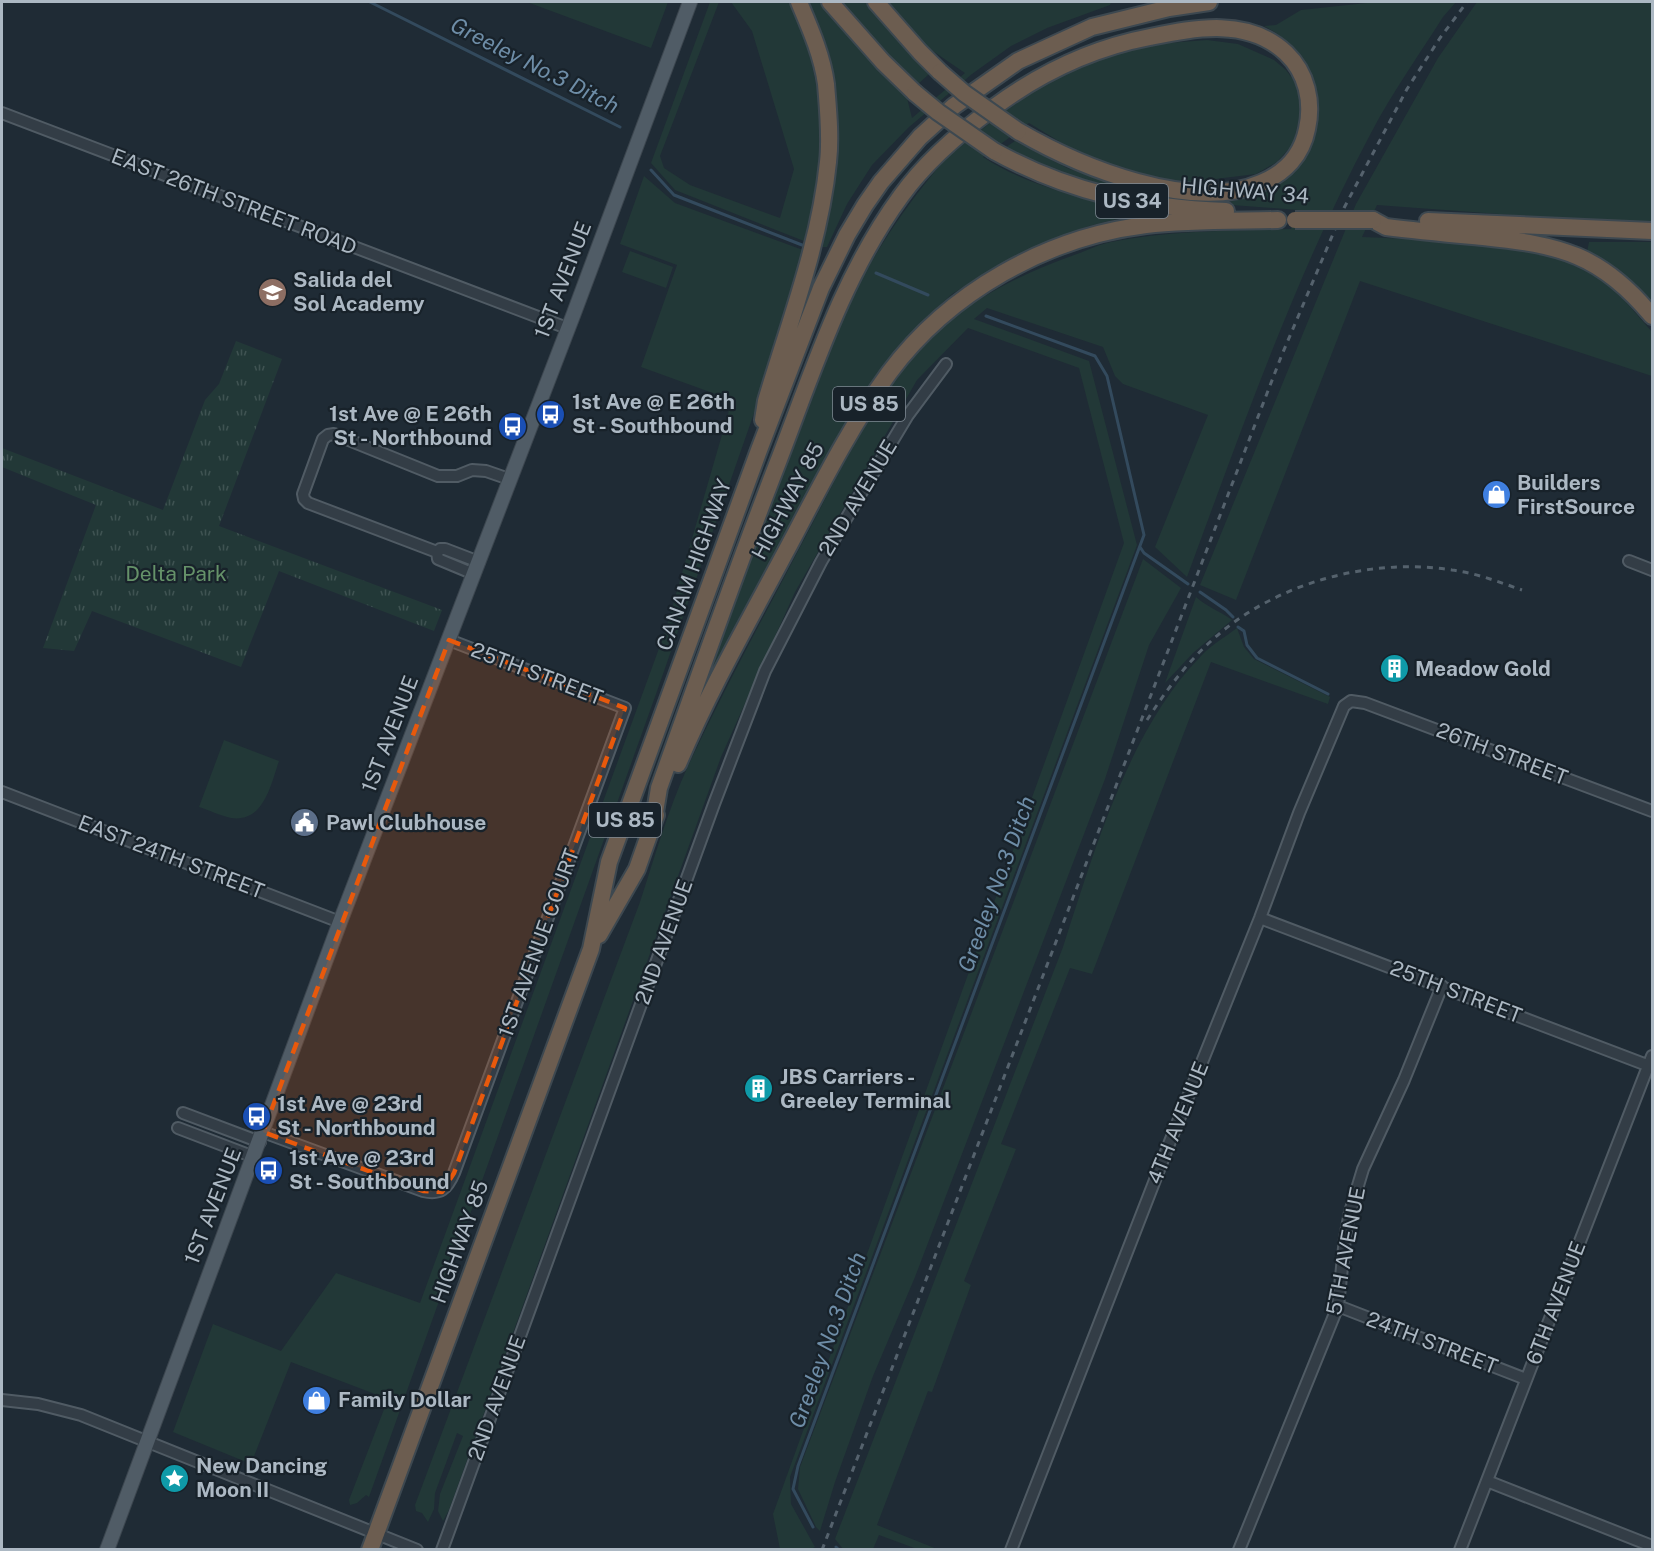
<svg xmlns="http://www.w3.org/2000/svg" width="1654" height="1551" font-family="'Public Sans',sans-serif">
<defs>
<pattern id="park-tufts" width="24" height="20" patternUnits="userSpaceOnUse" patternTransform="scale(1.5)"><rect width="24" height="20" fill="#223837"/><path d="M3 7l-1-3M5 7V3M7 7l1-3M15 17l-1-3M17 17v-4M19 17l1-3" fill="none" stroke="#3f5352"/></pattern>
</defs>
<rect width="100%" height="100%" fill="#1f2b35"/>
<!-- green -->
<path fill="#223837" d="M 527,2 L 668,2 L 651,48 Z
M 710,2 L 719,2 L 660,156 L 664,168 L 690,185 L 780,218 L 794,169 L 752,31 L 731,2 L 790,2 C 814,55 825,109 819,168 C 817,192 809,217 804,241 L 675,190 L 651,163 Z
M 807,2 L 821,2 L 868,59 L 907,98 L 912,118 L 965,73 L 927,47 L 887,2 L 1111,2 L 1110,5 L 1047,28 L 1011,46 L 972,74 L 909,127 L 872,165 L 847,204 L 827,247 L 820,247 C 834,180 845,121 829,53 C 824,35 815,18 807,2 Z
M 841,2 L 867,2 L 929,74 L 917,85 L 891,60 Z
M 1376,2 L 1456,2 L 1443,17 C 1419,55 1392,93 1371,133 C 1296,274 1242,428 1187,577 L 1155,547 L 1208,415 L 1123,384 L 1115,376 L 1103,347 L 987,308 L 974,319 L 1089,361 L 1137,545 L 790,1477 L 791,1504 L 815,1547 L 811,1549 L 780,1549 L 773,1514 L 1124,543 L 1079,368 L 968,328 L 917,380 L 795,592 L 721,757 L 449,1510 L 443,1521 L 438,1511 L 440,1494 L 463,1436 L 457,1433 L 435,1493 L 434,1509 L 428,1522 L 422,1513 L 416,1511 L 415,1505 L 640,902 C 655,856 668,810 688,766 C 722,693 761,622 798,551 C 844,465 894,351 980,299 C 1011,280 1043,266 1077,254 C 1088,250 1100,244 1111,242 C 1170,230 1231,231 1291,229 L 1299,210 L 1218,204 C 1235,200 1257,198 1272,188 C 1284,180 1296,169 1305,156 C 1311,148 1314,136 1315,126 C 1322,84 1302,45 1264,26 L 1276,25 L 1301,10 Z
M 1477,2 L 1652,2 L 1652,222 L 1580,220 L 1377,205 L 1362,237 L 1436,240 L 1549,254 L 1582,269 L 1613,287 L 1652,332 L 1652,376 L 1360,281 L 1236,600 L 1200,585 L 1356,204 L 1438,58 Z
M 1207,40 L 1238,44 L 1274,60 L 1286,70 L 1298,86 L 1301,111 L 1293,144 L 1277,162 L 1256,174 L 1191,182 L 1159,179 L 1093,158 L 1065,145 L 1029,123 L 983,157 C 1017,180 1062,192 1101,204 C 1110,207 1120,207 1129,211 L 1129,216 L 1089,226 L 1026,250 L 952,294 L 928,316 L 893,353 L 838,436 L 712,672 L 709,669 L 848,305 C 871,259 899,215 932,175 C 944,159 960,147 975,135 C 1021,97 1072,63 1130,49 C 1155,43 1181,42 1207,40 Z
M 1015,141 L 1067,168 L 1101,180 L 1186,200 L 1186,205 L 1060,176 L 1003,149 Z
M 644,176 L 675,203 L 803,250 L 767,376 L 656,694 L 369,1497 L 366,1495 L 357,1503 L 350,1505 L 349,1500 L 388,1399 L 291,1362 L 251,1464 L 173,1432 L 213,1324 L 281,1351 L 336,1273 L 420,1303 L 665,632 L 732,400 L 641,367 L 677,265 L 620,244 Z
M 1589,242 L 1652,242 L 1652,302 L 1622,274 L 1587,252 Z
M 630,251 L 673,267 L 666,288 L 622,272 Z
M 1143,559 L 1181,588 L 1149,645 L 1105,779 L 915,1277 L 873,1376 L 835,1482 L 820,1531 L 816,1527 L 798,1489 L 800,1467 Z
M 1196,597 C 1207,607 1220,611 1232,620 L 1193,653 L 1165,683 Z
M 1237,628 L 1244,647 L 1254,659 L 1330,697 L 1328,704 L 1211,662 L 1092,974 L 1070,968 L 1001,1144 L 1016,1149 L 964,1281 L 971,1285 L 932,1392 L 928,1391 L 877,1525 L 937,1549 L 917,1549 L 879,1535 L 873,1549 L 843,1549 L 835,1539 L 1063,947 C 1094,852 1129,729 1201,656 C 1211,645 1225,637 1237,628 Z
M 224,740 L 279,761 C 271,784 264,823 231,818 C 221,816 209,810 199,807 Z"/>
<!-- park -->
<path fill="url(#park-tufts)" d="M 236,341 L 282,359 L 219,526 L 442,610 L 434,631 L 279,571 L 241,667 L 92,611 L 74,651 L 43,648 L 96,505 L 2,467 L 2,448 L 163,510 L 205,400 L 219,384 Z"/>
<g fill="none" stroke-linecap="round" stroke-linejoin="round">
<!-- stream -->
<path stroke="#334a5d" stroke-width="3" d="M 370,2 L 620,127
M 651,170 L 674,195 L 802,245
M 876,273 L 928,295
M 1140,547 L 1144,553 L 1188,584
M 1200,592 L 1226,610 L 1233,617
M 1238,627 L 1244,631 L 1247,645 L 1257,658 L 1328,694
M 813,1527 L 793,1489 L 798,1466 L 1144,535 L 1107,376 L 1095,356 L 986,316
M 836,1547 L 839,1550"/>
<defs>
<path id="minor" d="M 2,113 L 567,328
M 437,552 L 308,503 L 304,499 L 303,494 L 323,439 L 328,435 L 334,434 L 438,476 L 457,476 L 472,470 L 486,471 L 509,479
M 1629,561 L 1652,570
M 474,574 L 438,559 L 437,552 L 440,549 L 445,549 L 479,562
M 2,792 L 340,922
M 1260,918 L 1652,1067
M 183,1113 L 260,1142
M 178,1128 L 254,1157
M 263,1132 L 423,1191 C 441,1195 447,1189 454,1173 L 625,708 L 449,640
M 1338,1306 L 1526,1379
M 2,1400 L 38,1404 L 81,1415 L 417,1550
M 1487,1481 L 1652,1546
M 442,1550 L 714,804 L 765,671 L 821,562 L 857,500 L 908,415 L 946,364
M 1011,1550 L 1169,1144 L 1260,918 L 1299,813 L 1344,706 L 1351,701 L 1365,703 L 1652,811
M 1239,1550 L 1338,1306 L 1345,1238 L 1350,1212 L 1363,1169 L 1404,1080 L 1442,986
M 1460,1550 L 1652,1056"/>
<path id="major" d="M 107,1550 L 340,922 L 574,313 L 690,2"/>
<path id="highway" d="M 830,2 L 883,62 L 915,93
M 876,2 L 920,52 L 940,72
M 994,151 C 1068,192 1142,208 1226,211
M 1373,220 L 1386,227 C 1418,231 1451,234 1483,237 C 1560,245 1601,254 1652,316
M 1428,221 L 1652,231
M 763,420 L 766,401 C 789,323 820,243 828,162 C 831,137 828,109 826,84 C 822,55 810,28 799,2
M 678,764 C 711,686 754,612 793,538 C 823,481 852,424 889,373 C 949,292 1047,237 1146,225 C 1190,220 1234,221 1278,220
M 653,824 L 659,788 C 698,679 736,570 778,462 C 813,371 843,275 901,196 C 926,161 959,133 993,108 C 1040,73 1092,48 1150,37 C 1195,28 1248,17 1286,53 C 1307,73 1313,102 1307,129 C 1302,155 1285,173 1261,183 C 1191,213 1080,167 1018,131
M 599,935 L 637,869 L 656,815
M 370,1550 L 591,949 L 609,862 L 759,450 L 821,288 L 847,235 L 865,205 L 881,182 L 920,137 L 954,106 L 1018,61 L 1092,27 L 1169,8 L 1209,2"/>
</defs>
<!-- minor casing -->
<use href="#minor" stroke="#505b64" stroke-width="14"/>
<!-- major casing -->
<use href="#major" stroke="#3c464f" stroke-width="16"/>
<!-- highway casing -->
<use href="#highway" stroke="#3d4850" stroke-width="20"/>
<!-- minor -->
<use href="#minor" stroke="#333d46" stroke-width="10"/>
<!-- major -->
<use href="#major" stroke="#505c66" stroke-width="14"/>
<!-- highway -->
<use href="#highway" stroke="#6c5d50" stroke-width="16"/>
<!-- rail -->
<path stroke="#55626d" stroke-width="3" stroke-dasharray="6 6" stroke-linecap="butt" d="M 1147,720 C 1165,692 1185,665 1210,642 C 1272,584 1368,557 1452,570 C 1476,573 1499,582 1522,590
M 822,1550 L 1281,357 L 1344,208 L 1407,89 L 1440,38 L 1467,2"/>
<defs>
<path id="highway-bridge" d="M 940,72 L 964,93 L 1018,131
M 915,93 L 938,112 L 994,151
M 1295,220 L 1373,220"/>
</defs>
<!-- highway-bridge casing -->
<use href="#highway-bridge" stroke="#3d4850" stroke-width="20" stroke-linecap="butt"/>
<!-- highway-bridge -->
<use href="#highway-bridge" stroke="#6c5d50" stroke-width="16"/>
</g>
<!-- marked area -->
<path fill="#e8590c" fill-opacity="0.2" stroke="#e8590c" stroke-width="4.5" stroke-dasharray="12 8" stroke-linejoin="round" d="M 449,640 L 625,708 L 454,1173 L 442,1192 L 423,1191 L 263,1132 Z"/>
<!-- icons -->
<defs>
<symbol id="school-disc" viewBox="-11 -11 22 22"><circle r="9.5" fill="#8d6e63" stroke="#18222a"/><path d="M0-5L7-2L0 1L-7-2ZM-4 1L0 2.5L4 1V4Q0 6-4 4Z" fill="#fff"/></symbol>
<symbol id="bus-disc" viewBox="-11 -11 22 22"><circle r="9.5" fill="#1a4fb4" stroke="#18222a"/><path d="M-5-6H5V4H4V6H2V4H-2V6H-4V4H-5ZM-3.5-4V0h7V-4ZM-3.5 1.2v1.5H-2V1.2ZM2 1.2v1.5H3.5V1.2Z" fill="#fff"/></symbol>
<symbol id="shop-disc" viewBox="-11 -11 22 22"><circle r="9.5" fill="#3f7fe0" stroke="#18222a"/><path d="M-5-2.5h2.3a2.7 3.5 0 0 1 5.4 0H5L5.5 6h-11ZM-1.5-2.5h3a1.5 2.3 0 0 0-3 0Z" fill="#fff"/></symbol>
<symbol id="building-disc" viewBox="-11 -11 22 22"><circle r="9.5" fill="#0f9aa8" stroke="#18222a"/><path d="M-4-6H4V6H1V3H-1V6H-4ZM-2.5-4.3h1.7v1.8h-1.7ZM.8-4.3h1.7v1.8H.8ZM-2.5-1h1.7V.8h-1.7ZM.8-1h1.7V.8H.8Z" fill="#fff"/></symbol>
<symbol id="civic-disc" viewBox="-11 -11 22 22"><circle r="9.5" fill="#5c6f8a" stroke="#18222a"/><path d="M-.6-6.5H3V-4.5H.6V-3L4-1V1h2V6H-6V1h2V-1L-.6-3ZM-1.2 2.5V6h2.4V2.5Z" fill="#fff"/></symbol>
<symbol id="sight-disc" viewBox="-11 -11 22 22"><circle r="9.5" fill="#0f9aa8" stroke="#18222a"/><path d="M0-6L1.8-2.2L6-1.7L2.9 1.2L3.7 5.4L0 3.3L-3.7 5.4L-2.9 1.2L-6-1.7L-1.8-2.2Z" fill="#fff"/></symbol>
</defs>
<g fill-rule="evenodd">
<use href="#school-disc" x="256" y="276" width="33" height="33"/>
<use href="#bus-disc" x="534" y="398" width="33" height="33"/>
<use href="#bus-disc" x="496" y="410" width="33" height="33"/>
<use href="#shop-disc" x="1480" y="478" width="33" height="33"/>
<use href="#building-disc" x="1378" y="652" width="33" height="33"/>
<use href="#civic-disc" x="288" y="806" width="33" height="33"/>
<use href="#building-disc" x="742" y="1072" width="33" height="33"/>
<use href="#bus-disc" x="240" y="1100" width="33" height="33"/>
<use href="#bus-disc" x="252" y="1154" width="33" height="33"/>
<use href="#shop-disc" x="300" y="1384" width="33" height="33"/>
<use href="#sight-disc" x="158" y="1462" width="33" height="33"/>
</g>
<g text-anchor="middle" stroke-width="4.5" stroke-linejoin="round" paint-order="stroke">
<!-- shield labels -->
<g fill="#18222a" stroke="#808b95" stroke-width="1.5">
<rect x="1096" y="184" width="72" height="34" rx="4.5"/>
<rect x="833" y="387" width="72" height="34" rx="4.5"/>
<rect x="589" y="803" width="72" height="34" rx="4.5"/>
</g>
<g font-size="20" font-weight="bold" fill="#acb8c3">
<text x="1132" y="208">US 34</text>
<text x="869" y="411">US 85</text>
<text x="625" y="827">US 85</text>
</g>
<!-- street labels -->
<g font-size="21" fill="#acb8c3" stroke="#18222a">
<text transform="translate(1245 191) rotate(5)" y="7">HIGHWAY 34</text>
<text transform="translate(234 202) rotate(21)" y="7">EAST 26TH STREET ROAD</text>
<text transform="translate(563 280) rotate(-69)" y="7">1ST AVENUE</text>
<text transform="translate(858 498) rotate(-59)" y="7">2ND AVENUE</text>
<text transform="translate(788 501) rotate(-62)" y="7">HIGHWAY 85</text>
<text transform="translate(694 565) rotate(-70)" y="7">CANAM HIGHWAY</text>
<text transform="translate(537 674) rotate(21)" y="7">25TH STREET</text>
<text transform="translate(390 734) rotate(-69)" y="7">1ST AVENUE</text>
<text transform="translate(1502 754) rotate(21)" y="7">26TH STREET</text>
<text transform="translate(171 857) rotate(21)" y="7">EAST 24TH STREET</text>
<text transform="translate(664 942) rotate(-70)" y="7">2ND AVENUE</text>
<text transform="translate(539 943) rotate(-70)" y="7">1ST AVENUE COURT</text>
<text transform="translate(1456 992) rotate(21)" y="7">25TH STREET</text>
<text transform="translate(1178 1123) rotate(-68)" y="7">4TH AVENUE</text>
<text transform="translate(213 1206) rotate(-69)" y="7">1ST AVENUE</text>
<text transform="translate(460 1242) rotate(-70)" y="7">HIGHWAY 85</text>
<text transform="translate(1346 1251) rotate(-79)" y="7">5TH AVENUE</text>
<text transform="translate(1556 1303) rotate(-69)" y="7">6TH AVENUE</text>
<text transform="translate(1432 1343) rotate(21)" y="7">24TH STREET</text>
<text transform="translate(497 1398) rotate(-70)" y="7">2ND AVENUE</text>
</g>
<!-- poi labels -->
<g font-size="21" font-weight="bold" fill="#acb8c3" stroke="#18222a" text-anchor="start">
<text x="293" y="287">Salida del<tspan x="293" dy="24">Sol Academy</tspan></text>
<text x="572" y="409">1st Ave @ E 26th<tspan x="572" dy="24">St - Southbound</tspan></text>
<text x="492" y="421" text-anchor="end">1st Ave @ E 26th<tspan x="492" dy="24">St - Northbound</tspan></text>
<text x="1517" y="490">Builders<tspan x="1517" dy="24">FirstSource</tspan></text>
<text x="1415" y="676">Meadow Gold</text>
<text x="326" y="830">Pawl Clubhouse</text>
<text x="780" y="1084">JBS Carriers -<tspan x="780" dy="24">Greeley Terminal</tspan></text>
<text x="277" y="1111">1st Ave @ 23rd<tspan x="277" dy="24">St - Northbound</tspan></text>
<text x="289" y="1165">1st Ave @ 23rd<tspan x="289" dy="24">St - Southbound</tspan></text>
<text x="338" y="1407">Family Dollar</text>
<text x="196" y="1473">New Dancing<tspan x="196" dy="24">Moon II</tspan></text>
</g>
<!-- park labels -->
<g font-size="21" fill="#659269" stroke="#18222a">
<text x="176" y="581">Delta Park</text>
</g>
<!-- water labels -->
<g font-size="22" font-style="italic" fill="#6e8da7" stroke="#18222a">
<text transform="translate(535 65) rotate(27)" y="8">Greeley No.3 Ditch</text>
<text transform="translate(996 884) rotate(-70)" y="8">Greeley No.3 Ditch</text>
<text transform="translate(827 1340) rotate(-70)" y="8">Greeley No.3 Ditch</text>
</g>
</g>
<!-- border -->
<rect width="1654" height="1551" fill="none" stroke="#acb8c3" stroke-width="6"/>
</svg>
